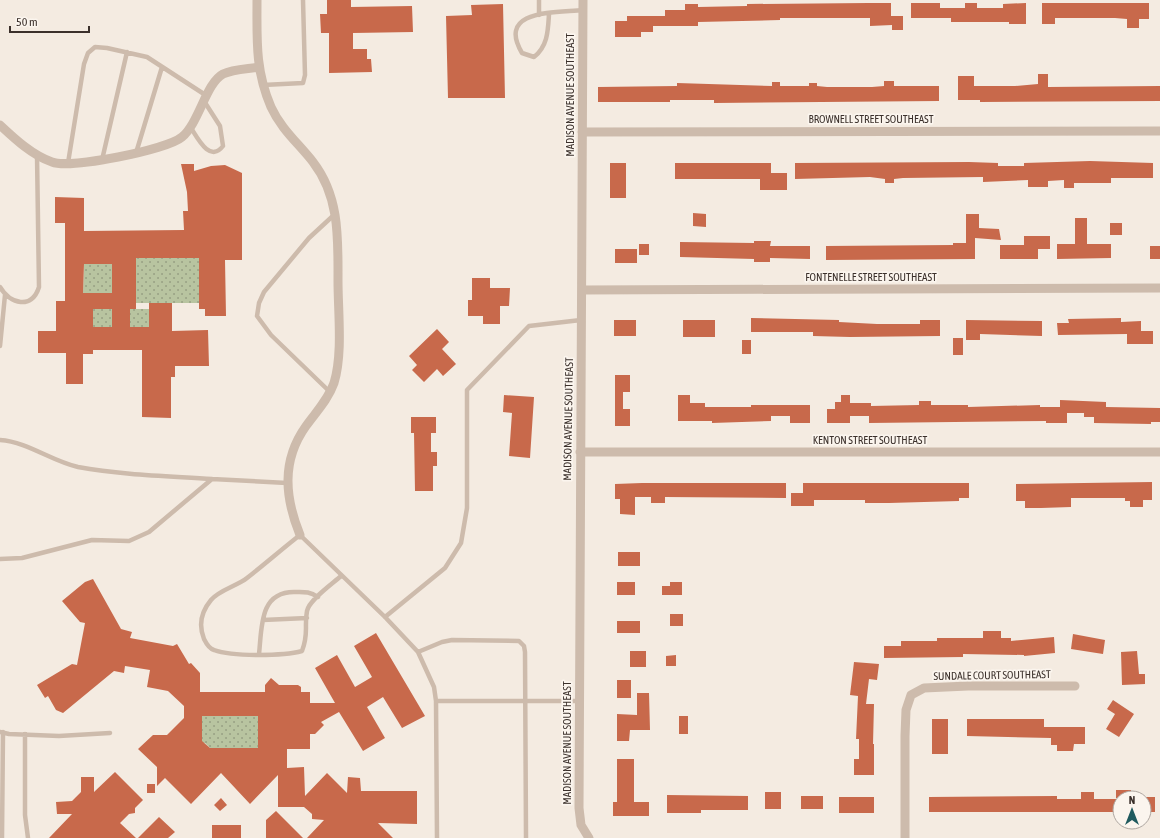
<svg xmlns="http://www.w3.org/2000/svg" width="1160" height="838" font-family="'Asap Condensed',sans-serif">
<defs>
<pattern id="grass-dots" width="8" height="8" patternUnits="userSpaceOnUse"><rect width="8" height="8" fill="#b8c4a0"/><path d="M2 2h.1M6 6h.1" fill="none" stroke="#97a083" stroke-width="1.8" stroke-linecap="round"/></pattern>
</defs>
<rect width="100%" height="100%" fill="#f4ebe1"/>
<!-- grass -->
<path fill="url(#grass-dots)" d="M 136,258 L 199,258 L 199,303 L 136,303 Z
M 84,264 L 112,264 L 112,293 L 83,293 Z
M 93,309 L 112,309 L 112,327 L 93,327 Z
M 130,309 L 149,309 L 149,327 L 130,327 Z
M 202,716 L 258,716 L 258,748 L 210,748 L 205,743 L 202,743 Z"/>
<!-- building -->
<path fill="#c8694b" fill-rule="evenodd" d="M 327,0 L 351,0 L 351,7 L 412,6 L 413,32 L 353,33 L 353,49 L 367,49 L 367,59 L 371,59 L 372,72 L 329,73 L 329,33 L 321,33 L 320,14 L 327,14 Z
M 869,3 L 891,3 L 891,16 L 903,16 L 903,30 L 892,30 L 892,25 L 870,26 L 870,18 L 780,18 L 780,20 L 698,22 L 698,26 L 653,26 L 653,32 L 641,32 L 641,37 L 615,37 L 615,21 L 627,21 L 627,16 L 665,16 L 665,10 L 685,10 L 685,4 L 698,4 L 698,7 L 747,6 L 747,4 Z
M 911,3 L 940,3 L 940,8 L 965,8 L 965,3 L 977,3 L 977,8 L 1003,8 L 1003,4 L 1026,3 L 1026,24 L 1009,24 L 1009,22 L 951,22 L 951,18 L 911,18 Z
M 1042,3 L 1149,3 L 1149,19 L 1139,19 L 1139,28 L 1127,28 L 1127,19 L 1115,18 L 1055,18 L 1055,24 L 1042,24 Z
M 503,4 L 505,98 L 448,98 L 446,16 L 472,15 L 471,5 Z
M 1038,74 L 1048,74 L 1048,87 L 1160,86 L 1160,101 L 980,102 L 980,100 L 958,100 L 958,76 L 974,76 L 974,86 L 1015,86 L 1038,84 Z
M 884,81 L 894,81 L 894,86 L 939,86 L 939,101 L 714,103 L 714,100 L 670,100 L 670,102 L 598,102 L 598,87 L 677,86 L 677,83 L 772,86 L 772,82 L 780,82 L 780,86 L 809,86 L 809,83 L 817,83 L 817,86 L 827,87 L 872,87 L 884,86 Z
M 1090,161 L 1153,163 L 1153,178 L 1111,178 L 1111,183 L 1074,183 L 1074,188 L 1064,188 L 1064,180 L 1048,181 L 1048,187 L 1028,187 L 1028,180 L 983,182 L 983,177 L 903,178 L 894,179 L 894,183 L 885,183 L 885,179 L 870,177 L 795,179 L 795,163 L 969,162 L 998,163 L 998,166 L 1024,166 L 1024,163 Z
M 610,163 L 626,163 L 626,198 L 610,198 Z
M 675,163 L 771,163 L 771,173 L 787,173 L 787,190 L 760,190 L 760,179 L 675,179 Z
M 181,164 L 194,164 L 194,171 L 211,166 L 225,165 L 242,173 L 242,260 L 225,260 L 226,316 L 205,316 L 205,309 L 199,309 L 199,258 L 136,258 L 136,309 L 130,309 L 130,327 L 149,327 L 149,303 L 172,303 L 172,331 L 208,330 L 209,366 L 175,366 L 175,377 L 171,377 L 171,418 L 142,417 L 142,350 L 93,350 L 93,354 L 83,354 L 83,384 L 66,384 L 66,353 L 38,353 L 38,331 L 56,331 L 56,301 L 65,301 L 65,223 L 55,223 L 55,197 L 84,198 L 84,231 L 184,230 L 183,211 L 188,211 L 187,192 ZM 84,264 L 112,264 L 112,293 L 83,293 ZM 93,309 L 112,309 L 112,327 L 93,327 Z
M 693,213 L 706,214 L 706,227 L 693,226 Z
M 966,214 L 979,214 L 979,228 L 999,229 L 1001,240 L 975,238 L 975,259 L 826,260 L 826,246 L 953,245 L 953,243 L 966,243 Z
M 1075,218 L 1087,218 L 1087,244 L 1111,244 L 1111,258 L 1057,259 L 1057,244 L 1075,244 Z
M 1110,223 L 1122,223 L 1122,235 L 1110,235 Z
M 1024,236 L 1050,236 L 1050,249 L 1038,249 L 1038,259 L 1000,259 L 1000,245 L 1024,245 Z
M 754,241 L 771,241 L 770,246 L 810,246 L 810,259 L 770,258 L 770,262 L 754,262 L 754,259 L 680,257 L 680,242 L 754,243 Z
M 639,244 L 649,244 L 649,255 L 639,255 Z
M 1150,246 L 1160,246 L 1160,259 L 1150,259 Z
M 615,249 L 637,249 L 637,263 L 615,263 Z
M 472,278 L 490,278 L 490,288 L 510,288 L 509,306 L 500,306 L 500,324 L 483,324 L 483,316 L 468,316 L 468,300 L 472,300 Z
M 751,318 L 839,320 L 839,322 L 877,324 L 920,324 L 920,320 L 940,320 L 940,336 L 850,337 L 813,336 L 813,332 L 751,332 Z
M 1121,318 L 1121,322 L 1141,321 L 1141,331 L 1153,331 L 1153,344 L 1127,344 L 1127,334 L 1058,335 L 1057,323 L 1069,323 L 1068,319 Z
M 614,320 L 636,320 L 636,336 L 614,336 Z
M 683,320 L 715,320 L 715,337 L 683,337 Z
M 966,320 L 1042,321 L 1042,336 L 980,334 L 980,340 L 966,340 Z
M 437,329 L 449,342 L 442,349 L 456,364 L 443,376 L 437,369 L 424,382 L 412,370 L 417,365 L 409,356 Z
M 953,338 L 963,338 L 963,355 L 953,355 Z
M 742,340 L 751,340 L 751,354 L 742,354 Z
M 615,375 L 630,375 L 630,392 L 623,392 L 623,409 L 630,409 L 630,426 L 615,426 Z
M 504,395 L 534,397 L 530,458 L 509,456 L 512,413 L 503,412 Z
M 678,395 L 690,395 L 690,403 L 705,403 L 705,407 L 751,407 L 751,405 L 810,405 L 810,423 L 790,423 L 790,416 L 771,416 L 771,421 L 712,423 L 712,421 L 678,421 Z
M 841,395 L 850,395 L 850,403 L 871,403 L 871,406 L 919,405 L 919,401 L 931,401 L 931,405 L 968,405 L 968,407 L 1040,405 L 1040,407 L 1060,407 L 1060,400 L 1106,402 L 1106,407 L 1160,408 L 1160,422 L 1151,422 L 1151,424 L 1094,423 L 1094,417 L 1084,417 L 1084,413 L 1067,413 L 1067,423 L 1046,423 L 1046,421 L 869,423 L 869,416 L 850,416 L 850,423 L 827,423 L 827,409 L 835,409 L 835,402 L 841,402 Z
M 411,417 L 436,417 L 436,433 L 431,433 L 431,452 L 437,452 L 437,466 L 433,466 L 433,491 L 415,491 L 414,433 L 411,433 Z
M 1152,482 L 1152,500 L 1143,500 L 1143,507 L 1130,507 L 1130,501 L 1125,501 L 1125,498 L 1071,498 L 1071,507 L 1041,508 L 1025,508 L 1025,501 L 1016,501 L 1016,484 Z
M 642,483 L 786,483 L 786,498 L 665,497 L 665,503 L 651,503 L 651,497 L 635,497 L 635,515 L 620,514 L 620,499 L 615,499 L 615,484 Z
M 803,483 L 969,483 L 969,498 L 959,498 L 959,501 L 889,503 L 865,503 L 865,500 L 814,500 L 814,506 L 791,506 L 791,493 L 803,493 Z
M 618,552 L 640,552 L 640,566 L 618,566 Z
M 93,579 L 121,629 L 132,632 L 130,638 L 173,646 L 177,644 L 189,664 L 191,663 L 200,673 L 200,692 L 265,692 L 265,685 L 271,678 L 279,685 L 298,685 L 301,687 L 301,692 L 310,692 L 310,703 L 335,703 L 315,668 L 337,655 L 355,687 L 372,677 L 354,646 L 376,633 L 425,716 L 402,728 L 383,697 L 367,707 L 385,738 L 363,751 L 339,712 L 321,722 L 324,725 L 315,734 L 310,734 L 310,749 L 287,749 L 287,768 L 304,767 L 305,796 L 327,773 L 347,793 L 348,777 L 360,778 L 361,791 L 417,791 L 417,824 L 378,823 L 393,838 L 307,838 L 324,820 L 312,819 L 312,814 L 304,807 L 278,807 L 278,775 L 250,804 L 221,773 L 191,804 L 165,778 L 157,786 L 157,767 L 138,749 L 153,735 L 167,735 L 184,718 L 184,706 L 168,691 L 147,687 L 150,670 L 125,666 L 124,673 L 114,671 L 63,713 L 56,710 L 48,696 L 45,698 L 37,685 L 72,664 L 77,665 L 85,623 L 80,622 L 62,601 L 85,582 ZM 202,716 L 258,716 L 258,748 L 210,748 L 202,741 Z
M 617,582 L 635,582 L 635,595 L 617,595 Z
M 670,582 L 682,582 L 682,595 L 662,595 L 662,586 L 670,586 Z
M 670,614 L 683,614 L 683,626 L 670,626 Z
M 617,621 L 640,621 L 640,633 L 617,633 Z
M 983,631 L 1001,631 L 1001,638 L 1011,638 L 1011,641 L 1054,637 L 1055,653 L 1024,656 L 1024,655 L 963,654 L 963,657 L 884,658 L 884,646 L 901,646 L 901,641 L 937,641 L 937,638 L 983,638 Z
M 1073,634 L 1105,640 L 1103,654 L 1071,649 Z
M 630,651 L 646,651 L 646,667 L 630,667 Z
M 1137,651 L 1139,674 L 1145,674 L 1145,684 L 1122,685 L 1121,652 Z
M 676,655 L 676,666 L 666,666 L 666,656 Z
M 854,662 L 879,664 L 877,680 L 869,679 L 866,704 L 874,704 L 873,744 L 874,744 L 874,775 L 854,775 L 854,759 L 859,759 L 859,739 L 856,739 L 858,696 L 850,695 Z
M 617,680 L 631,680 L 631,698 L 617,698 Z
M 637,693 L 649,693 L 650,730 L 630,730 L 629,741 L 617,741 L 617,714 L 637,715 Z
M 1113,700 L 1134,714 L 1119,737 L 1106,729 L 1115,714 L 1107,709 Z
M 679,716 L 688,716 L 688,734 L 679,734 Z
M 932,719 L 948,719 L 948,754 L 932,754 Z
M 967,719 L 1044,719 L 1044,727 L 1085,727 L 1085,744 L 1074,744 L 1073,751 L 1057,751 L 1057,745 L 1051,745 L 1051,738 L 967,736 Z
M 617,759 L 634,759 L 634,802 L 649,802 L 649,816 L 613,816 L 613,802 L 617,802 Z
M 115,772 L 143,800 L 135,808 L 135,813 L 129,814 L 120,823 L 136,838 L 49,838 L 72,814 L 57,814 L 56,802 L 72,801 L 81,792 L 81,777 L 94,777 L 94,792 Z
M 147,784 L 155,784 L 155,793 L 147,793 Z
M 1116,790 L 1131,790 L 1131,798 L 1116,798 Z
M 765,792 L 781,792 L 781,809 L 765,809 Z
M 1081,792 L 1094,792 L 1094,799 L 1120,799 L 1120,812 L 929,812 L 929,797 L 1057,796 L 1057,799 L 1081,799 Z
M 667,795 L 748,796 L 748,810 L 701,810 L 701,813 L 667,813 Z
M 801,796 L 823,796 L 823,809 L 801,809 Z
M 839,797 L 874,797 L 874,813 L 839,813 Z
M 1144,797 L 1155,797 L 1155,812 L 1144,812 Z
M 221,798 L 227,805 L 220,811 L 214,805 Z
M 276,811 L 303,838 L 266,838 L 266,820 Z
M 159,817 L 175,832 L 168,838 L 138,838 Z
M 212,825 L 241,825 L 241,838 L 212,838 Z"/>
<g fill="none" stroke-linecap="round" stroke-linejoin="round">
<!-- service -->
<path stroke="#cdbbac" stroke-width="4.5" d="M 549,14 C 548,30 548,46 534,57 L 522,53 C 496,9 556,13 583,10
M 539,15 L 539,0
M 263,85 L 303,83 L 305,75 L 303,0
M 191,128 C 198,139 210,163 223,146 L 220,126 L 204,101
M 136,153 L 162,67
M 102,160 L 127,52
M 68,163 L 84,64 L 88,53 L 95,47 L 107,48 L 147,57 L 207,96
M 0,287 C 10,304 32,310 39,287 L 37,155
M 0,346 L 5,295
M 330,392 L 271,335 L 257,316 L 259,303 L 264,292 L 309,238 L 335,214
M 0,440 C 28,442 51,461 78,467 C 122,475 167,476 212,479
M 0,559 L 22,558 L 92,540 L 129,541 L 149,532 L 212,479 L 287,483
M 341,576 C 332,584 309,600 307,611 C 304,627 309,633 302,651 C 284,656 233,657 214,650 C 210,649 206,643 204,639 C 198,624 201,612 211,600 C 219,590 237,586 247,578 C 265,564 282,549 300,535 L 385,617 L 418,652 L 434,687 L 436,701 L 437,838
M 385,617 L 445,568 L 461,543 L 467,508 L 467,390 L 529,326 L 581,320
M 263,620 L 307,618
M 418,652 L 442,642 L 452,640 L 519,641 L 524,646 L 525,652 L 526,838
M 259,654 C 262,628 259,592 294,592 C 304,592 309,591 318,597
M 436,701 L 579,701
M 0,732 L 9,734 L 59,736 L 110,733
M 25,734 L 25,815 L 28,838
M 2,838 L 3,732"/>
<!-- minor -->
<path stroke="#cdbbac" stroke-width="9" d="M 257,0 C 257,39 255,70 271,107 C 281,129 299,144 313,162 C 340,197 338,239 338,281 C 338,312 343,354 334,383 C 328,400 316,412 306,426 C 281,461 285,498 300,535
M 583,0 L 579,808 L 581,825 L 589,838
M 0,125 C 15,139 32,155 52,162 C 70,169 167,150 182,137 C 199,123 206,83 223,74 C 233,69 247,69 259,67
M 582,132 L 1160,131
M 582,290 L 1160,288
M 580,452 L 1160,452
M 905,838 L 905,736 L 906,710 L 911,695 L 924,688 L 968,686 L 1075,686"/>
</g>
<g text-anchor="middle" stroke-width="3.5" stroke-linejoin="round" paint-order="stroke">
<!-- street labels -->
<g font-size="11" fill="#3b302b" stroke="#fbf5ee">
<text transform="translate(570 95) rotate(-90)" y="4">MADISON AVENUE SOUTHEAST</text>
<text x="871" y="123">BROWNELL STREET SOUTHEAST</text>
<text x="871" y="281">FONTENELLE STREET SOUTHEAST</text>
<text transform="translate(568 419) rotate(-89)" y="4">MADISON AVENUE SOUTHEAST</text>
<text x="870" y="444">KENTON STREET SOUTHEAST</text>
<text transform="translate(992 675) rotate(-1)" y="4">SUNDALE COURT SOUTHEAST</text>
<text transform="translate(567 743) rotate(-90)" y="4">MADISON AVENUE SOUTHEAST</text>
</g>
</g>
<!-- north arrow -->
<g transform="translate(1132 810)"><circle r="19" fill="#fbf5ee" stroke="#aea6a0"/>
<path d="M0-3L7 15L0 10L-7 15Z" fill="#1f5a5e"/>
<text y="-6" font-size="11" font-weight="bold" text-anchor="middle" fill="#3b302b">N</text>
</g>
<!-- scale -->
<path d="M10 26v6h79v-6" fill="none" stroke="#3b302b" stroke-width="2"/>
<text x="16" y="26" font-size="12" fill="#3b302b" stroke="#fbf5ee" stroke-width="3" paint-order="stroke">50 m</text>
</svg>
